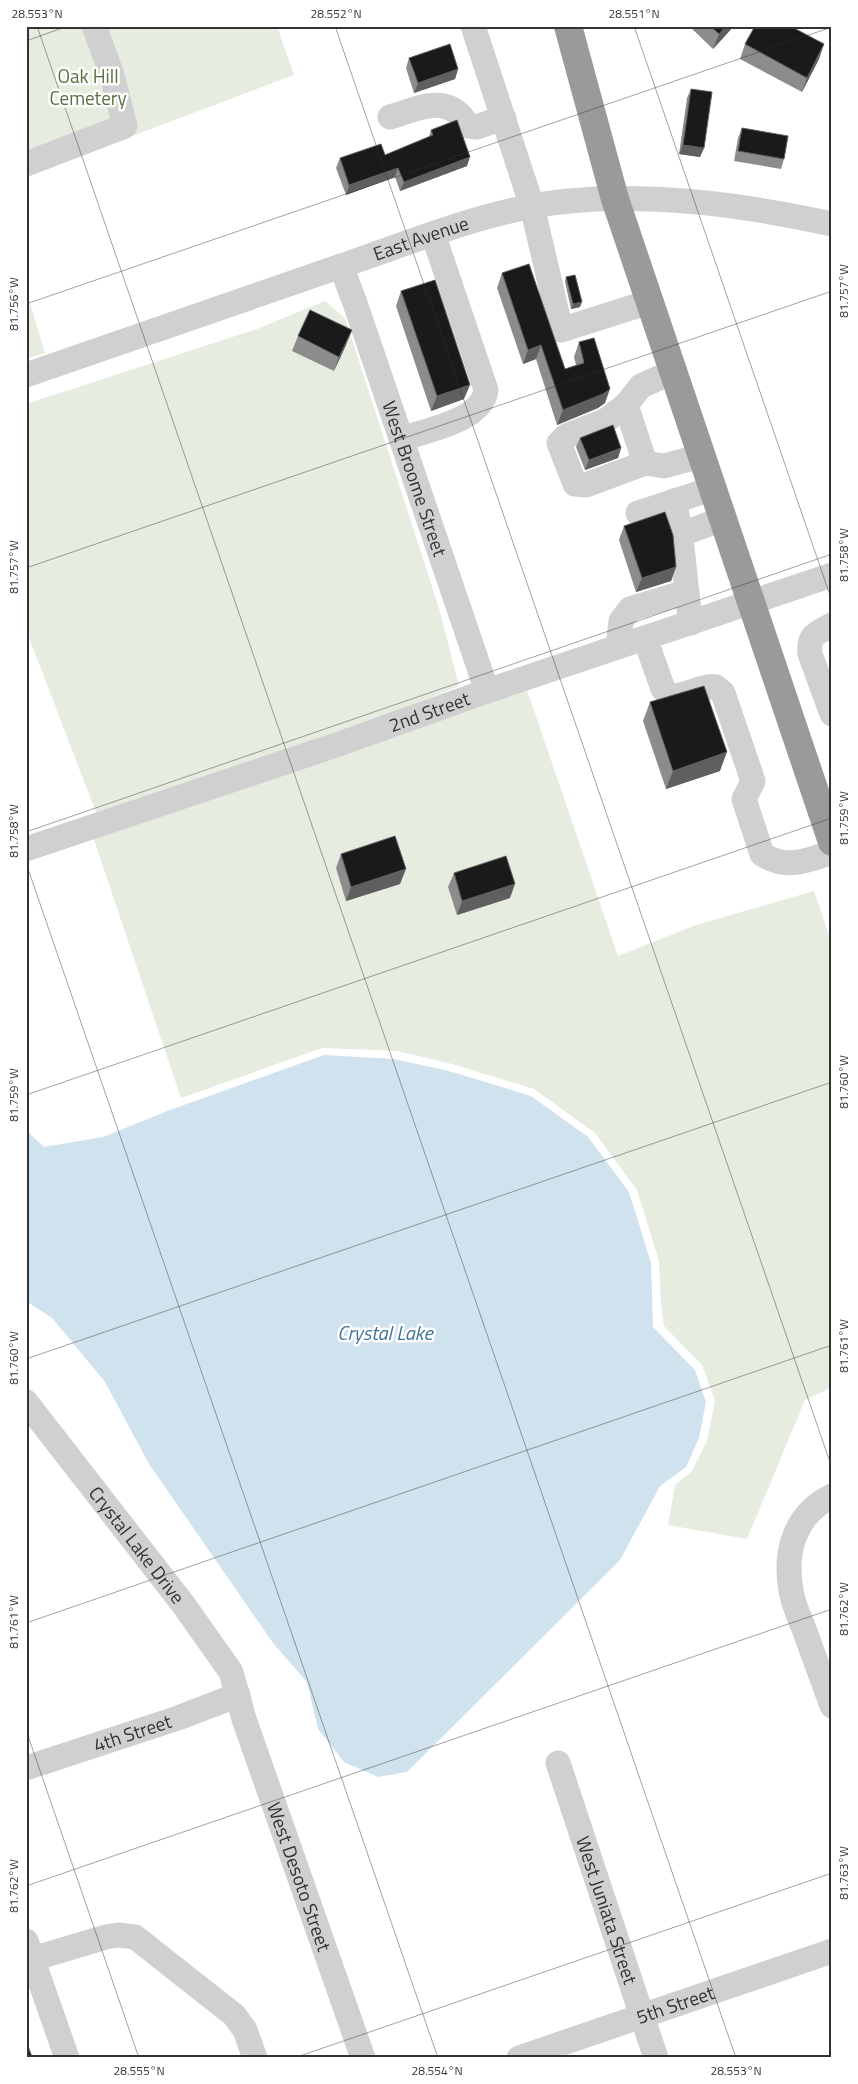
<svg xmlns="http://www.w3.org/2000/svg" width="858" height="2084" font-family="'Titillium Web',sans-serif">
<rect width="100%" height="100%" fill="#fff"/>
<!-- green -->
<path fill="#e6ecdf" d="M 26,26 L 277,26 L 294,75 L 26,176 Z
M 26,290 L 45,353 L 26,359 Z
M 325,301 L 345,318 L 439,608 L 459,686 L 336,736 L 97,815 L 26,630 L 26,404 L 257,329 Z
M 526,687 L 618,956 L 696,925 L 814,891 L 832,944 L 832,1387 L 805,1400 L 747,1539 L 668,1525 L 675,1485 L 692,1471 L 707,1441 L 715,1400 L 702,1365 L 664,1326 L 661,1305 L 659,1261 L 637,1190 L 595,1133 L 534,1089 L 452,1064 L 397,1051 L 322,1048 L 181,1098 L 92,834 Z"/>
<!-- water -->
<path fill="#cfe2ee" d="M 324,1055 L 394,1059 L 449,1071 L 531,1096 L 588,1137 L 629,1192 L 651,1263 L 653,1327 L 695,1370 L 706,1402 L 699,1438 L 686,1467 L 660,1486 L 620,1560 L 407,1772 L 378,1777 L 344,1762 L 318,1729 L 307,1682 L 273,1643 L 149,1464 L 105,1382 L 52,1318 L 26,1301 L 26,1130 L 44,1147 L 103,1137 L 170,1110 Z"/>
<g fill="none" stroke-linecap="round" stroke-linejoin="round">
<!-- minor -->
<g stroke="#d0d0d0" stroke-width="25">
<path d="M 473,26 L 532,206 L 561,330 L 649,302"/>
<path d="M 390,117 C 420,108 449,92 468,126 L 476,127 L 504,118"/>
<path d="M 26,164 L 125,126 L 111,72 L 94,26"/>
<path id="s1" d="M 341,266 L 355,303 L 487,691"/>
<path d="M 672,372 L 641,386 L 626,405 L 605,421 L 566,436 L 559,443 L 575,484 L 586,485 L 645,463 L 664,466 L 701,456"/>
<path id="s2" d="M 26,375 C 132,339 238,302 344,265 C 417,240 492,208 569,201 C 657,193 746,205 832,224"/>
<path d="M 626,405 L 645,463"/>
<path d="M 401,439 C 427,430 482,421 486,390 L 433,234"/>
<path d="M 674,501 C 684,541 684,582 691,623"/>
<path d="M 638,513 L 711,489"/>
<path d="M 682,534 L 722,519"/>
<path d="M 832,625 C 816,633 808,635 810,654 L 832,714"/>
<path d="M 645,638 L 663,689 L 671,696 C 686,697 700,685 716,687 L 723,693 L 753,781 L 744,799 L 762,854 C 785,870 808,861 832,852"/>
<path d="M 618,647 L 621,621 L 630,609 L 686,592"/>
<path id="s3" d="M 26,849 L 339,744 L 487,691 L 832,575"/>
<path id="s4" d="M 26,1402 L 183,1604 L 231,1672 L 244,1719 L 363,2058"/>
<path d="M 832,1496 C 795,1514 784,1551 791,1590 C 793,1606 802,1622 807,1637 C 815,1660 824,1683 832,1706"/>
<path id="s5" d="M 558,1763 L 656,2058"/>
<path id="s6" d="M 26,1768 L 178,1718 L 238,1695"/>
<path d="M 26,1941 L 67,2058"/>
<path d="M 32,1959 L 106,1937 L 118,1935 L 135,1937 L 234,2015 L 245,2030 L 255,2058"/>
<path id="s7" d="M 519,2058 L 832,1951"/>
</g>
<!-- highway -->
<path stroke="#9a9a9a" stroke-width="28" d="M 568,26 L 615,199 L 832,842"/>
</g>
<!-- wall -->
<path fill="#8c8c8c" d="M 689,26 L 734,26 L 713,49 Z
M 745,44 L 819,59 L 802,92 L 740,59 Z
M 409,58 L 458,69 L 455,79 L 414,93 L 406,68 Z
M 691,89 L 704,148 L 700,157 L 679,154 L 687,98 Z
M 742,128 L 784,159 L 781,169 L 734,161 L 738,138 Z
M 431,130 L 467,166 L 400,191 L 395,177 L 346,195 L 336,168 L 340,158 L 385,155 L 429,137 Z
M 502,273 L 565,369 L 576,365 L 574,357 L 579,342 L 605,403 L 598,408 L 557,425 L 536,359 L 523,364 L 497,288 Z
M 566,277 L 580,307 L 571,309 L 565,282 Z
M 401,291 L 464,399 L 431,411 L 396,306 Z
M 298,336 L 346,345 L 334,371 L 292,351 Z
M 580,438 L 621,448 L 618,458 L 585,470 L 576,447 Z
M 624,526 L 676,567 L 671,581 L 636,592 L 619,540 Z
M 650,702 L 720,771 L 666,789 L 643,721 Z
M 341,854 L 400,884 L 346,901 L 336,868 Z
M 454,873 L 510,898 L 457,915 L 448,887 Z"/>
<!-- shaded-wall -->
<path fill="#5f5f5f" d="M 726,26 L 734,26 L 713,49 L 719,34 Z
M 824,44 L 819,59 L 802,92 L 807,78 Z
M 458,69 L 455,79 L 414,93 L 418,83 Z
M 683,145 L 704,148 L 700,157 L 679,154 Z
M 470,157 L 467,166 L 400,191 L 404,182 Z
M 398,168 L 395,177 L 346,195 L 349,185 Z
M 582,302 L 580,307 L 571,309 L 573,304 Z
M 352,330 L 346,345 L 334,371 L 339,357 Z
M 541,345 L 536,359 L 523,364 L 528,350 Z
M 470,385 L 464,399 L 431,411 L 437,396 Z
M 610,389 L 605,403 L 598,408 L 557,425 L 563,410 Z
M 621,448 L 618,458 L 585,470 L 589,460 Z
M 676,567 L 671,581 L 636,592 L 642,578 Z
M 727,752 L 720,771 L 666,789 L 673,771 Z
M 406,869 L 400,884 L 346,901 L 351,887 Z
M 515,884 L 510,898 L 457,915 L 462,901 Z"/>
<!-- building -->
<path fill="#1a1a1a" stroke="#5f5f5f" d="M 710,26 L 726,26 L 719,34 Z
M 755,26 L 790,26 L 824,44 L 807,78 L 745,44 Z
M 450,44 L 458,69 L 418,83 L 409,58 Z
M 691,89 L 712,92 L 704,148 L 683,145 Z
M 457,120 L 470,157 L 404,182 L 398,168 L 349,185 L 340,158 L 381,144 L 385,155 L 433,135 L 431,130 Z
M 742,128 L 788,136 L 784,159 L 738,151 Z
M 529,264 L 565,369 L 584,363 L 579,342 L 594,338 L 610,389 L 603,394 L 563,410 L 541,345 L 528,350 L 502,273 Z
M 575,275 L 582,302 L 573,304 L 566,277 Z
M 435,280 L 470,385 L 437,396 L 401,291 Z
M 310,310 L 352,330 L 339,357 L 298,336 Z
M 613,425 L 621,448 L 589,460 L 580,438 Z
M 665,512 L 673,535 L 676,567 L 642,578 L 624,526 Z
M 704,686 L 727,752 L 673,771 L 650,702 Z
M 395,836 L 406,869 L 351,887 L 341,854 Z
M 506,856 L 515,884 L 462,901 L 454,873 Z
M 26,2041 L 32,2057 L 29,2058 L 26,2058 Z"/>
<!-- ticks -->
<path fill="none" stroke="#333" stroke-width="1" stroke-opacity="0.45" d="M 37,26 L 736,2058M 335,26 L 832,1468M 634,26 L 832,601M 26,41 L 68,26M 26,304 L 832,27M 26,568 L 832,291M 26,832 L 832,554M 26,863 L 438,2058M 26,1095 L 832,818M 26,1359 L 832,1082M 26,1623 L 832,1345M 26,1730 L 139,2058M 26,1886 L 832,1609M 294,2058 L 832,1873"/>
<g text-anchor="middle" stroke-width="5" stroke-linejoin="round" paint-order="stroke">
<!-- park labels -->
<g font-size="19" fill="#56703f" stroke="#fff">
<text x="88" y="83">Oak Hill<tspan x="88" dy="22">Cemetery</tspan></text>
</g>
<!-- street labels -->
<g font-size="19" fill="#333" stroke="#fff">
<text dy="7" stroke="none"><textPath href="#s2" startOffset="418">East Avenue</textPath></text>
<text dy="7" stroke="none"><textPath href="#s1" startOffset="225">West Broome Street</textPath></text>
<text dy="7" stroke="none"><textPath href="#s3" startOffset="426">2nd Street</textPath></text>
<text dy="7" stroke="none"><textPath href="#s4" startOffset="181">Crystal Lake Drive</textPath></text>
<text dy="7" stroke="none"><textPath href="#s6" startOffset="112">4th Street</textPath></text>
<text dy="7" stroke="none"><textPath href="#s4" startOffset="555">West Desoto Street</textPath></text>
<text dy="7" stroke="none"><textPath href="#s5" startOffset="155">West Juniata Street</textPath></text>
<text dy="7" stroke="none"><textPath href="#s7" startOffset="165">5th Street</textPath></text>
</g>
<!-- water labels -->
<g font-size="20" font-style="italic" fill="#3f7597" stroke="#fff">
<text x="385" y="1340">Crystal Lake</text>
</g>
</g>
<!-- border -->
<rect width="858" height="2084" fill="none" stroke="#ffffff" stroke-width="55"/>
<rect x="28" y="28" width="802" height="2028" fill="none" stroke="#333" stroke-width="2"/>
<g font-size="12" text-anchor="middle" fill="#333">
<text x="37" y="18">28.553°N</text>
<text x="336" y="18">28.552°N</text>
<text x="634" y="18">28.551°N</text>
<text transform="translate(844 291) rotate(-90)" y="4">81.757°W</text>
<text transform="translate(14 304) rotate(-90)" y="4">81.756°W</text>
<text transform="translate(844 555) rotate(-90)" y="4">81.758°W</text>
<text transform="translate(14 567) rotate(-90)" y="4">81.757°W</text>
<text transform="translate(844 818) rotate(-90)" y="4">81.759°W</text>
<text transform="translate(14 831) rotate(-90)" y="4">81.758°W</text>
<text transform="translate(844 1082) rotate(-90)" y="4">81.760°W</text>
<text transform="translate(14 1095) rotate(-90)" y="4">81.759°W</text>
<text transform="translate(844 1346) rotate(-90)" y="4">81.761°W</text>
<text transform="translate(14 1358) rotate(-90)" y="4">81.760°W</text>
<text transform="translate(844 1609) rotate(-90)" y="4">81.762°W</text>
<text transform="translate(14 1622) rotate(-90)" y="4">81.761°W</text>
<text transform="translate(844 1873) rotate(-90)" y="4">81.763°W</text>
<text transform="translate(14 1886) rotate(-90)" y="4">81.762°W</text>
<text x="139" y="2075">28.555°N</text>
<text x="437" y="2075">28.554°N</text>
<text x="736" y="2075">28.553°N</text>
</g>
</svg>
